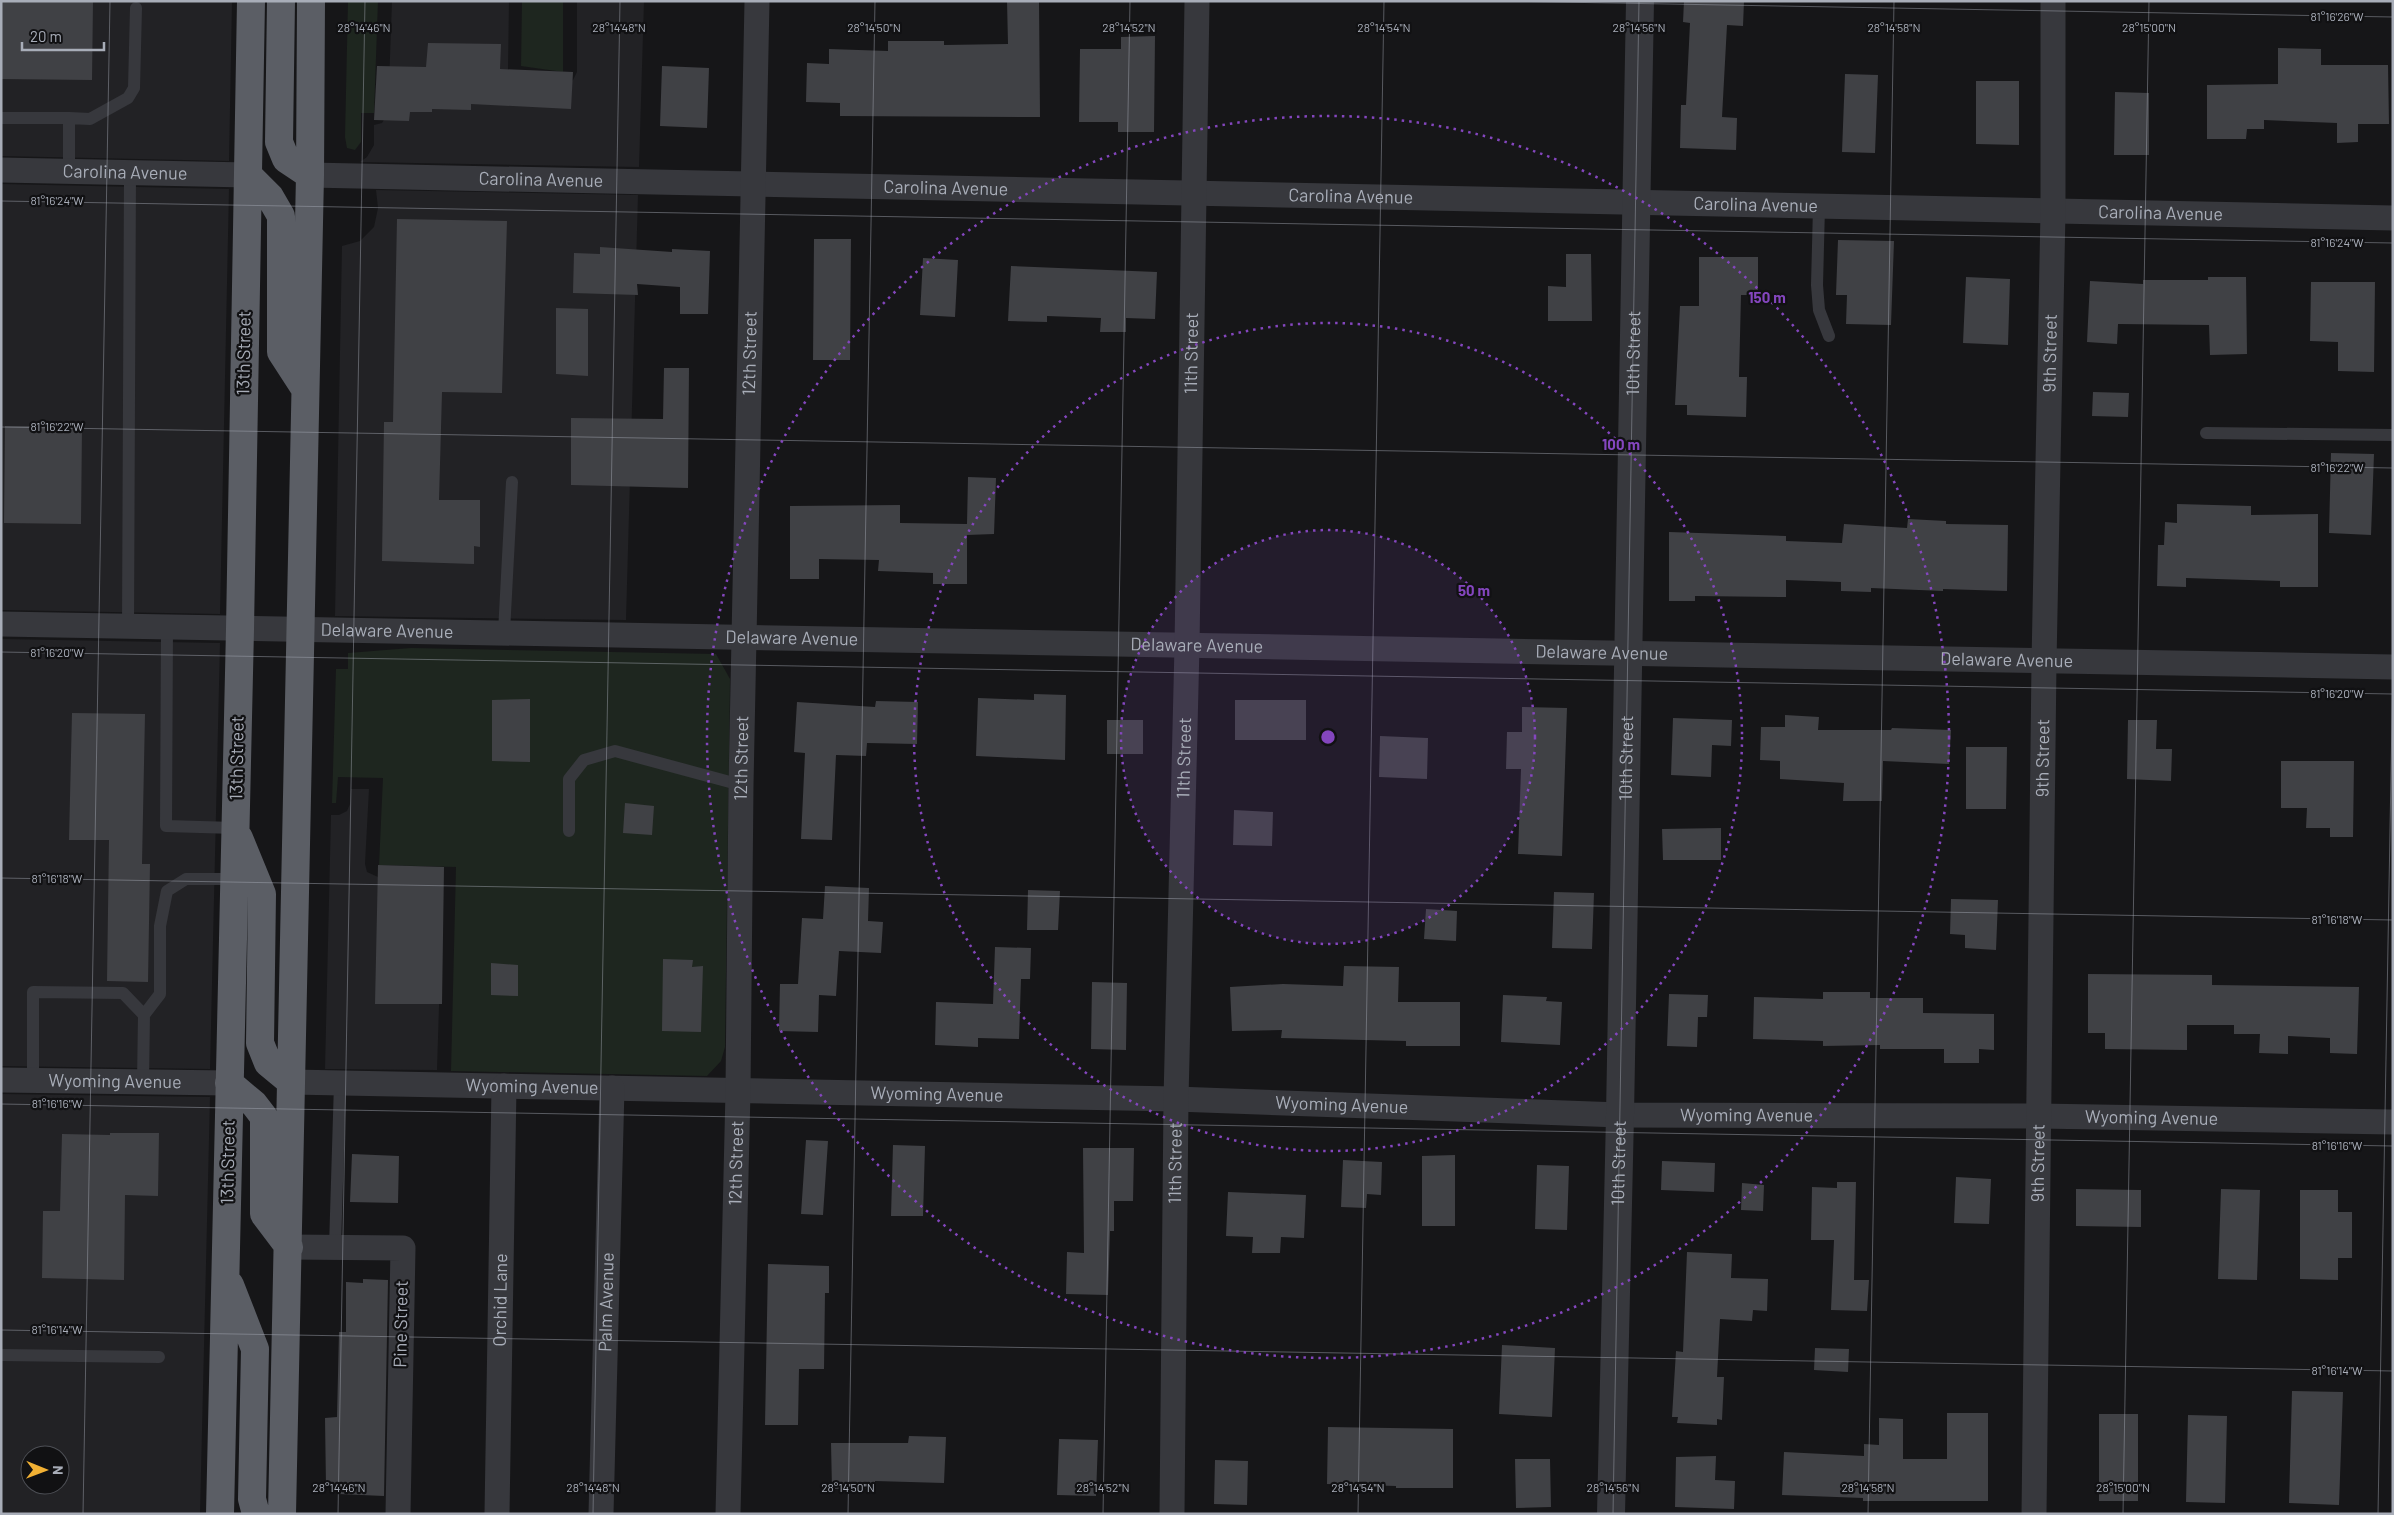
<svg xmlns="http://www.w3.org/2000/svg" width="2394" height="1515" font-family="Barlow,sans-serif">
<rect width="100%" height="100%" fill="#161618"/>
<!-- built -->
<path fill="#222225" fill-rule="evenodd" d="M 1,1 L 232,1 L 229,161 L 1,156 Z
M 392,1 L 509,1 L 508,69 L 512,75 L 566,84 L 573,80 L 577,72 L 577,1 L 644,1 L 639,167 L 360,162 L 367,157 L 374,145 L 374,125 L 382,123 L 388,113 Z
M 1,184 L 229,189 L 220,614 L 1,610 Z
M 376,190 L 638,195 L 626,620 L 335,616 L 342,246 L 360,241 L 374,227 L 378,208 Z
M 1,639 L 220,643 L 210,1069 L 1,1066 Z
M 351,789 L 369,789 L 365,864 L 367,872 L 378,877 L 443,879 L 437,1070 L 325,1069 L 331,815 L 339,815 L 347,811 L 350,804 Z
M 1,1094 L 210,1097 L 200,1514 L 1,1514 ZM 30,1455 L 60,1455 L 60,1485 L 30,1485 Z"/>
<!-- green -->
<path fill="#1e261f" d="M 348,1 L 378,1 L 374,113 L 361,113 L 361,142 L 355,150 L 347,148 L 345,137 Z
M 522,1 L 563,1 L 563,72 L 521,66 Z
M 411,648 L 716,654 L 730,679 L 725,1047 L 721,1061 L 707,1076 L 451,1071 L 456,867 L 379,865 L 383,778 L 338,777 L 336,803 L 332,803 L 336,669 L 348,669 L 348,653 Z"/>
<!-- building -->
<path fill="#404145" d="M 1,1 L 93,1 L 92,80 L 1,79 Z
M 1007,1 L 1039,1 L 1040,117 L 840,116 L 840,103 L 806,102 L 807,63 L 829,64 L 829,49 L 888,51 L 888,41 L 944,41 L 944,45 L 1008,44 Z
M 1684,1 L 1744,1 L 1743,26 L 1727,25 L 1722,117 L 1737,118 L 1736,150 L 1680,148 L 1681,105 L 1686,105 L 1690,23 L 1683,22 Z
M 1155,36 L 1154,132 L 1118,132 L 1118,122 L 1079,122 L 1080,49 L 1121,49 L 1121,37 Z
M 428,43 L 501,44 L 500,69 L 573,72 L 571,109 L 471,104 L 471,110 L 432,109 L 432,112 L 410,112 L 409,121 L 374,120 L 377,66 L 426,67 Z
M 2278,48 L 2321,49 L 2321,65 L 2388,65 L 2389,124 L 2358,124 L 2358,142 L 2337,143 L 2337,123 L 2264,120 L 2264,129 L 2247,129 L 2246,139 L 2207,139 L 2207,85 L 2278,84 Z
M 662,66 L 709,68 L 707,128 L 660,126 Z
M 1845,74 L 1878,75 L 1875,153 L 1842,152 Z
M 1976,81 L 2019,81 L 2019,145 L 1976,144 Z
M 2115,92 L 2149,93 L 2149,155 L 2114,155 Z
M 397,219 L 507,221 L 502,393 L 442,392 L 439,500 L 480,500 L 480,547 L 474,546 L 474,564 L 382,561 L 384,422 L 393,422 Z
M 814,239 L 851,239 L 850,360 L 813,360 Z
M 1838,240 L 1894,241 L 1891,325 L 1846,324 L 1847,295 L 1836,295 Z
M 600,247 L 672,252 L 672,249 L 710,251 L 708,314 L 680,314 L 680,287 L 637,284 L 638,295 L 573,293 L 574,253 L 600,254 Z
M 1566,254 L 1591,254 L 1592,321 L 1548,321 L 1548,286 L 1566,287 Z
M 1699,257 L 1758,257 L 1758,295 L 1741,295 L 1739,377 L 1747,377 L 1746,417 L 1687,415 L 1687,405 L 1675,405 L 1680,306 L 1699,306 Z
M 923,258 L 958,260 L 955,317 L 920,315 Z
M 1011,266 L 1157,272 L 1155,319 L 1126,318 L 1126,332 L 1100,332 L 1101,318 L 1047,316 L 1047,322 L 1008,321 Z
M 1966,277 L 2010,279 L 2008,345 L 1963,343 Z
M 2208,277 L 2246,277 L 2247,354 L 2210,355 L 2209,325 L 2118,324 L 2117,344 L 2087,342 L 2090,281 L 2143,284 L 2143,280 L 2208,280 Z
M 2311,282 L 2375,282 L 2374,372 L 2338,371 L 2338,342 L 2310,341 Z
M 556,308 L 588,309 L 588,376 L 556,374 Z
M 664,368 L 689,368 L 688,488 L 571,485 L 571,418 L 663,419 Z
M 2093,392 L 2129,393 L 2128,417 L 2092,416 Z
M 5,426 L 82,426 L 81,524 L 4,523 Z
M 2331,453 L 2374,454 L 2371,535 L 2329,533 Z
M 968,477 L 996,478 L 994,534 L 967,535 L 967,584 L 933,584 L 933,573 L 878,571 L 879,560 L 819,559 L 819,579 L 790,579 L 790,506 L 900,505 L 900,523 L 967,524 Z
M 2177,504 L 2251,506 L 2251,515 L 2318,514 L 2318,587 L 2280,587 L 2280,581 L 2186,578 L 2186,587 L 2157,586 L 2158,545 L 2164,545 L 2165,522 L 2177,523 Z
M 1908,519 L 1946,521 L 1946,524 L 2008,525 L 2007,591 L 1943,589 L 1943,591 L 1871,588 L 1871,592 L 1841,591 L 1841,582 L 1786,580 L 1786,597 L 1695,596 L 1695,601 L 1669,601 L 1669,532 L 1786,536 L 1786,541 L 1842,543 L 1844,524 L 1907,528 Z
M 1034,694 L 1066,695 L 1065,760 L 976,756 L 978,698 L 1034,700 Z
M 530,699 L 530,762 L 492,761 L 492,700 Z
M 1235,700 L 1306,700 L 1306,740 L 1235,740 Z
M 876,701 L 918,702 L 917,744 L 867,743 L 866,756 L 836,755 L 832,840 L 801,839 L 805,753 L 794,752 L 797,702 L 875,707 Z
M 1522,707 L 1567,708 L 1562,856 L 1518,854 L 1521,769 L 1506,769 L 1507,732 L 1522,732 Z
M 72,713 L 145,714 L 142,864 L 150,864 L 148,982 L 107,981 L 109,840 L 69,840 Z
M 1785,715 L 1819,717 L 1818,730 L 1891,730 L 1892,728 L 1951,730 L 1949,764 L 1883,761 L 1882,801 L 1843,801 L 1844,783 L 1780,779 L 1780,761 L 1760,760 L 1761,727 L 1785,727 Z
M 1673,718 L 1732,720 L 1731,746 L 1712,745 L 1711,777 L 1671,775 Z
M 1107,720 L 1143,720 L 1143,754 L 1107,754 Z
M 2128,720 L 2157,720 L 2156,749 L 2172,749 L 2171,781 L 2127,779 Z
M 1380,736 L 1428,738 L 1427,779 L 1379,777 Z
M 1966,747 L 2007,747 L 2006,809 L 1966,809 Z
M 2281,761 L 2354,761 L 2353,837 L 2330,837 L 2330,828 L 2306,828 L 2307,808 L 2281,808 Z
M 625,803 L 654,806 L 652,835 L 623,833 Z
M 1234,810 L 1273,812 L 1272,846 L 1233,845 Z
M 1721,828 L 1721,860 L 1663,860 L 1662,829 Z
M 378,865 L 444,867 L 442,1004 L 375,1004 Z
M 825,886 L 869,888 L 868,921 L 883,922 L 881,953 L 839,951 L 836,996 L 819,995 L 818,1032 L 779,1031 L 780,984 L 798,984 L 802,918 L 823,919 Z
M 1028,890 L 1060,891 L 1058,930 L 1027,930 Z
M 1554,892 L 1594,893 L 1592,949 L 1552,948 Z
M 1951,899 L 1998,900 L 1996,950 L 1965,948 L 1965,935 L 1950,934 Z
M 1426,909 L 1457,911 L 1456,941 L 1424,939 Z
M 995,947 L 1031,948 L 1030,979 L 1021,979 L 1019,1039 L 978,1038 L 978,1047 L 935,1045 L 936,1002 L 993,1004 Z
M 663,959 L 693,960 L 692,967 L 703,966 L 701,1032 L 662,1031 Z
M 491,963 L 518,965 L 518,996 L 491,995 Z
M 1344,966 L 1399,967 L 1398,1002 L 1460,1002 L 1460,1046 L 1406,1046 L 1406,1041 L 1281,1038 L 1282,1030 L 1232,1031 L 1230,987 L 1283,984 L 1343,986 Z
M 2088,974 L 2212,975 L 2212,985 L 2359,987 L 2357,1054 L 2330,1053 L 2330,1038 L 2288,1036 L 2288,1054 L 2259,1053 L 2260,1034 L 2234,1034 L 2234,1025 L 2187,1025 L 2187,1050 L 2105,1049 L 2105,1033 L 2088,1033 Z
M 1092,982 L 1127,983 L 1126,1050 L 1091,1049 Z
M 1823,992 L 1870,992 L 1870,998 L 1923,998 L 1923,1013 L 1994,1014 L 1994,1050 L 1979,1049 L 1979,1063 L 1944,1063 L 1944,1049 L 1880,1049 L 1880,1045 L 1823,1046 L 1823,1041 L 1753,1039 L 1754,997 L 1823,999 Z
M 1669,994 L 1708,995 L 1707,1017 L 1698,1017 L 1697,1047 L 1667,1046 Z
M 1503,995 L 1547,997 L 1546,1001 L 1562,1002 L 1560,1045 L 1501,1042 Z
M 110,1133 L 159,1133 L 158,1196 L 125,1195 L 124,1280 L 42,1278 L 43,1211 L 60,1211 L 62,1134 L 110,1135 Z
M 806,1140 L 828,1141 L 823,1215 L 801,1214 Z
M 893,1145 L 925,1146 L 923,1216 L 891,1216 Z
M 1083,1148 L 1134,1148 L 1133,1201 L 1114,1201 L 1114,1231 L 1110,1231 L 1108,1295 L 1066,1294 L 1067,1252 L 1084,1253 Z
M 352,1154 L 399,1156 L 398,1203 L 350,1202 Z
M 1455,1155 L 1455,1226 L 1422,1226 L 1422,1156 Z
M 1343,1160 L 1382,1162 L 1381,1195 L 1367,1194 L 1366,1208 L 1341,1207 Z
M 1662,1161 L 1715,1163 L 1714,1192 L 1661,1190 Z
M 1537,1165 L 1569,1166 L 1567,1230 L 1535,1229 Z
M 1956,1177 L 1991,1179 L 1989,1224 L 1954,1223 Z
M 1837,1182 L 1856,1182 L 1854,1280 L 1869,1280 L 1867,1311 L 1831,1310 L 1834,1240 L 1811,1240 L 1812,1187 L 1837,1188 Z
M 1742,1183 L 1764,1185 L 1763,1211 L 1741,1210 Z
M 2076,1189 L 2141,1190 L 2141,1227 L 2076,1226 Z
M 2221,1189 L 2260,1190 L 2257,1280 L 2218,1279 Z
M 2300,1190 L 2338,1190 L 2338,1212 L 2352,1212 L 2352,1258 L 2338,1258 L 2338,1280 L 2300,1279 Z
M 1228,1192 L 1306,1195 L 1304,1238 L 1281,1237 L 1280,1253 L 1252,1253 L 1253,1237 L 1226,1236 Z
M 1687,1252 L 1732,1254 L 1731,1278 L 1768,1279 L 1767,1311 L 1753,1310 L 1752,1321 L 1720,1319 L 1717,1377 L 1724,1377 L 1722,1420 L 1717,1419 L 1717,1425 L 1677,1423 L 1678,1417 L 1672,1417 L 1676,1351 L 1683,1352 Z
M 768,1264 L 829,1266 L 829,1293 L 825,1293 L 824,1369 L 799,1369 L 798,1425 L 765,1425 Z
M 363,1279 L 388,1280 L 384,1496 L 338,1494 L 338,1487 L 326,1487 L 325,1418 L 337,1417 L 339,1332 L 346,1332 L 346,1282 L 363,1283 Z
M 1502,1345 L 1555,1348 L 1552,1417 L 1499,1414 Z
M 1815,1348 L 1849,1349 L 1848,1372 L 1814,1370 Z
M 2292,1391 L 2343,1392 L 2339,1505 L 2289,1503 Z
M 1947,1413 L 1988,1413 L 1988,1501 L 1863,1501 L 1863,1498 L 1782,1495 L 1784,1452 L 1864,1456 L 1864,1444 L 1879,1445 L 1879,1418 L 1903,1419 L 1903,1459 L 1947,1459 Z
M 2099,1414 L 2138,1414 L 2138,1501 L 2099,1501 Z
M 2188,1415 L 2227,1416 L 2225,1503 L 2186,1502 Z
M 1328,1427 L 1453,1429 L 1453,1488 L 1396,1488 L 1396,1486 L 1327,1484 Z
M 909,1436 L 946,1437 L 944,1483 L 875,1481 L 875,1489 L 832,1489 L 831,1443 L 908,1443 Z
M 1059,1439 L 1098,1440 L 1096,1496 L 1057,1495 Z
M 1716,1456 L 1715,1480 L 1735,1481 L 1734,1509 L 1675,1507 L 1676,1457 Z
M 1515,1459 L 1550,1459 L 1551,1507 L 1516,1508 Z
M 1215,1460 L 1248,1461 L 1247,1505 L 1214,1504 Z"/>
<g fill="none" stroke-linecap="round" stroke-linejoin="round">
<!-- service -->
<path stroke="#37383d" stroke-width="12" d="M 1,118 L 69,118 L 69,171
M 69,118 L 90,119 L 128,98 L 134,88 L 136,8
M 1819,207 L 1817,285 L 1819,310 L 1829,336
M 2206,433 L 2393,435
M 128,627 L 130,173
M 167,628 L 166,826 L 235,828
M 504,632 L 512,482
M 569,831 L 569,779 L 584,760 L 615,751 L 741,785
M 144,1015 L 160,994 L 160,926 L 167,891 L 186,879 L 234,879
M 33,1080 L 33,992 L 123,993 L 144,1015 L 143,1082
M 335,1247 L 340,1083
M 1,1355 L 159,1357"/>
<!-- minor -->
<g stroke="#37383d" stroke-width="25">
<path id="s1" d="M 1,170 L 248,175"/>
<path id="s2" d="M 310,175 L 2393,218"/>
<path id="s3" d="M 1,624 L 2393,667"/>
<path id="s4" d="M 1,1080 L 229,1083"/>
<path id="s5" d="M 291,1082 L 1176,1099 L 1620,1115 L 2039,1116 L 2393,1122"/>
<path d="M 289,1247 L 403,1248 L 398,1514"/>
<path id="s6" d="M 497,1514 L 504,1086"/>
<path id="s7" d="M 601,1514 L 612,1088"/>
<path id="s8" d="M 728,1514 L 738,1091 L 741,785 L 757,1"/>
<path id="s9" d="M 1172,1514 L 1176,1099 L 1187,646 L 1197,1"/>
<path id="s10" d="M 2034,1514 L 2044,662 L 2053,211 L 2053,1"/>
</g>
<!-- tertiary -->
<path stroke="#37383d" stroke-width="28" id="s11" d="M 1611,1514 L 1620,1115 L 1640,1"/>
<!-- trunk -->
<path stroke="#5b5e65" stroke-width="28" d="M 281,1 L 279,142 L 286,159 L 310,175
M 248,175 L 270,197 L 281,216 L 281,352 L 305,389
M 239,838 L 262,894 L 260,1043 L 268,1063 L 291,1082
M 229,1083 L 254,1104 L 264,1117 L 264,1214 L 289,1247
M 230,1285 L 255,1349 L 252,1499 L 256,1514
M 220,1514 L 240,629 L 251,1
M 282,1514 L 310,175 L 311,1"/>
</g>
<!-- ticks -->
<path fill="none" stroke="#a8adb8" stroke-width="1" stroke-opacity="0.45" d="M 1500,1 L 2393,17M 1,201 L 2393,243M 1,427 L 2393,468M 1,652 L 2393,694M 1,878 L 2393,920M 1,1104 L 2393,1146M 1,1330 L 2393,1371M 83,1514 L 110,1M 338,1514 L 365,1M 593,1514 L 620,1M 848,1514 L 875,1M 1103,1514 L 1130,1M 1358,1514 L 1384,1M 1613,1514 L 1639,1M 1868,1514 L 1894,1M 2123,1514 L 2149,1M 2378,1514 L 2393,660"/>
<!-- distance rings -->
<circle cx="1328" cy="737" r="207" fill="#8446be" fill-opacity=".12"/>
<g fill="none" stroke="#8446be" stroke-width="2.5" stroke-dasharray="2.5 5">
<circle cx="1328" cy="737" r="207"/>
<circle cx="1328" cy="737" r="414"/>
<circle cx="1328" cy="737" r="621"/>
</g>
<g text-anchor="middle" stroke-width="4.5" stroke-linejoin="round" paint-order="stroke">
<!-- street labels -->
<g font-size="18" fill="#a8adb8" stroke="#111113">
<text dy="6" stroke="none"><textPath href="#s1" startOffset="124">Carolina Avenue</textPath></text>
<text dy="6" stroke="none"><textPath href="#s2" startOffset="231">Carolina Avenue</textPath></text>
<text dy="6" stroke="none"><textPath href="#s2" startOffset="636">Carolina Avenue</textPath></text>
<text dy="6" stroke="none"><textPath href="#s2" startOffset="1041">Carolina Avenue</textPath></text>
<text dy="6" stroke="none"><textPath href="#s2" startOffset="1446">Carolina Avenue</textPath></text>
<text dy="6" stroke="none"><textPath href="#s2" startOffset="1851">Carolina Avenue</textPath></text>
<text transform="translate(244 353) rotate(-89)" y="6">13th Street</text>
<text dy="6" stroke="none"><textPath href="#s8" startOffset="1161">12th Street</textPath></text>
<text dy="6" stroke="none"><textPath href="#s9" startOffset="1161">11th Street</textPath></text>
<text dy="6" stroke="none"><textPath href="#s11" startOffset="1161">10th Street</textPath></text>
<text dy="6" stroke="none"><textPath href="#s10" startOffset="1161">9th Street</textPath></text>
<text dy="6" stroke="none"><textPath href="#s3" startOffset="386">Delaware Avenue</textPath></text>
<text dy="6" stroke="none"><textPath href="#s3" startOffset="791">Delaware Avenue</textPath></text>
<text dy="6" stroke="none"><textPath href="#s3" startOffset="1196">Delaware Avenue</textPath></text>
<text dy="6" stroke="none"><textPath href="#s3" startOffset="1601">Delaware Avenue</textPath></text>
<text dy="6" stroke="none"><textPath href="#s3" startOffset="2006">Delaware Avenue</textPath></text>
<text dy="6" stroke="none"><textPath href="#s8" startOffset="756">12th Street</textPath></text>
<text dy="6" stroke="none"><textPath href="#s10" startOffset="756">9th Street</textPath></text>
<text transform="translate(237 758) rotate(-89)" y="6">13th Street</text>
<text dy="6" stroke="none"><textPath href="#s9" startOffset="756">11th Street</textPath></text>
<text dy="6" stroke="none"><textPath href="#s11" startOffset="756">10th Street</textPath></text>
<text dy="6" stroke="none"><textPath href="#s4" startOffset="114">Wyoming Avenue</textPath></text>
<text dy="6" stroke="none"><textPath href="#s5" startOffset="241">Wyoming Avenue</textPath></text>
<text dy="6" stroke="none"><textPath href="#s5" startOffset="646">Wyoming Avenue</textPath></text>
<text dy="6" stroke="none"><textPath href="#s5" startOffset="1051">Wyoming Avenue</textPath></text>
<text dy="6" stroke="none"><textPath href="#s5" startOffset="1456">Wyoming Avenue</textPath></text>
<text dy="6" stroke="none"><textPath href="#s5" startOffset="1861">Wyoming Avenue</textPath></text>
<text transform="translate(228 1162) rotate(-89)" y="6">13th Street</text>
<text dy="6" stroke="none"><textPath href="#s8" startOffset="351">12th Street</textPath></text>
<text dy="6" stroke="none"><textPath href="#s9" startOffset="351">11th Street</textPath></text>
<text dy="6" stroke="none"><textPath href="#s11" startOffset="351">10th Street</textPath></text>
<text dy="6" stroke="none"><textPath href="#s10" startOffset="351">9th Street</textPath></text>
<text dy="6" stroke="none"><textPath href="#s6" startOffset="214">Orchid Lane</textPath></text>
<text dy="6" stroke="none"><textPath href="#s7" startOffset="212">Palm Avenue</textPath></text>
<text transform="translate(401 1324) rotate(-89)" y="6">Pine Street</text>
</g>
</g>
<g font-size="12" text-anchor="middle" fill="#a8adb8" stroke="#111113" stroke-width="4.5" stroke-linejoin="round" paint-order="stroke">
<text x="2337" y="21">81°16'26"W</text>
<text x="364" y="32">28°14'46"N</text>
<text x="619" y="32">28°14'48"N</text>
<text x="874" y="32">28°14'50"N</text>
<text x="1129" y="32">28°14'52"N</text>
<text x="1384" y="32">28°14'54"N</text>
<text x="1639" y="32">28°14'56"N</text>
<text x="1894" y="32">28°14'58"N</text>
<text x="2149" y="32">28°15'00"N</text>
<text x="57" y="205">81°16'24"W</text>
<text x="2337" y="247">81°16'24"W</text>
<text x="57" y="431">81°16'22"W</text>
<text x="2337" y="472">81°16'22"W</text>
<text x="57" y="657">81°16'20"W</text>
<text x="2337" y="698">81°16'20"W</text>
<text x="57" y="883">81°16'18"W</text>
<text x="2337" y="924">81°16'18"W</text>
<text x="57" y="1108">81°16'16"W</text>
<text x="2337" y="1150">81°16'16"W</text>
<text x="57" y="1334">81°16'14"W</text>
<text x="2337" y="1375">81°16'14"W</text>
<text x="339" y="1492">28°14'46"N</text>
<text x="593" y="1492">28°14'48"N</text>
<text x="848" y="1492">28°14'50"N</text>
<text x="1103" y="1492">28°14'52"N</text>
<text x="1358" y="1492">28°14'54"N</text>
<text x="1613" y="1492">28°14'56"N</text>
<text x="1868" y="1492">28°14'58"N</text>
<text x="2123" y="1492">28°15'00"N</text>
</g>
<circle cx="1328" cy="737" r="8" fill="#8446be" stroke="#111113" stroke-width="2.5"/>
<g font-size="15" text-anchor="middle" font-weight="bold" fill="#8446be" stroke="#111113" stroke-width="4.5" stroke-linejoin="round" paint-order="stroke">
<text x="1767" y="303">150 m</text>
<text x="1621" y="450">100 m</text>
<text x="1474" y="596">50 m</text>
</g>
<!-- border -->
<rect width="2394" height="1515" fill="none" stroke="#a8adb8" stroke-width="5"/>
<!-- north arrow -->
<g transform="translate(45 1470) rotate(91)"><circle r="24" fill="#111113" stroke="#4d4f55"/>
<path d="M0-4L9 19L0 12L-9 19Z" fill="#f2b134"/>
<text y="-8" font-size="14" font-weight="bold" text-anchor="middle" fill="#a8adb8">N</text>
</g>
<!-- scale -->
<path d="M22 42v8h82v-8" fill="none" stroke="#a8adb8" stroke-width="2.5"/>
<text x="30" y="42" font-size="15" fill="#a8adb8" stroke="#111113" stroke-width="4" paint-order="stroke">20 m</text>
</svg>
